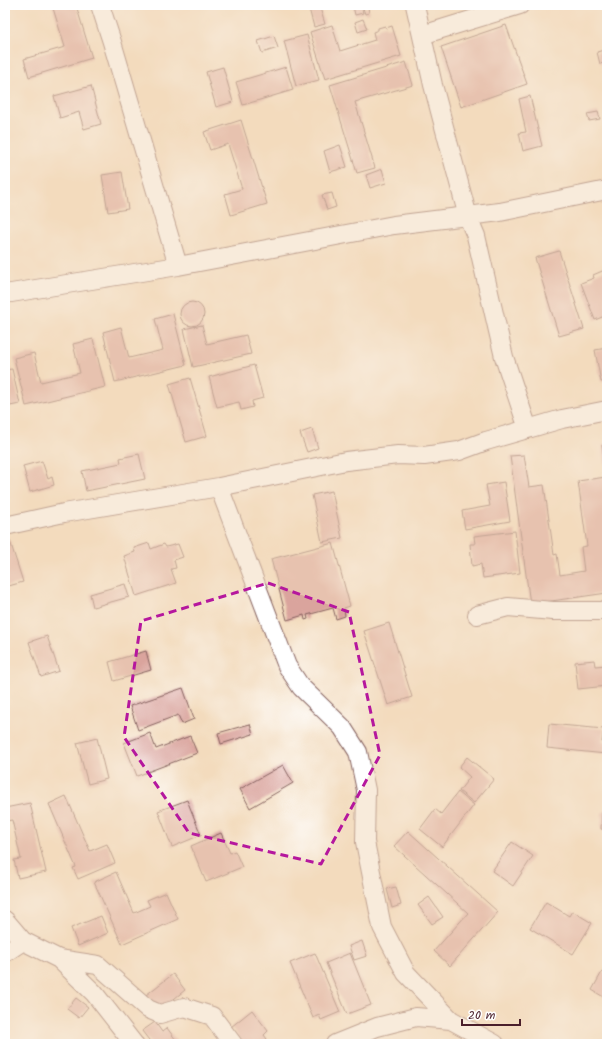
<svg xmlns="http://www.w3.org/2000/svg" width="612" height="1049" font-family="Kalam,sans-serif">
<rect width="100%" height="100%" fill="#fff"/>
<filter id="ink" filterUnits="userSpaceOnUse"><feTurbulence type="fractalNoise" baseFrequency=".025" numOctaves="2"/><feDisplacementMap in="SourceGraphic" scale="8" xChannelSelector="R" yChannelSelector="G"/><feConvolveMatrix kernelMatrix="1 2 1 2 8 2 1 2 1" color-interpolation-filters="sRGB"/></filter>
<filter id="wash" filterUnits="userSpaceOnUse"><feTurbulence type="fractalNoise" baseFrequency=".012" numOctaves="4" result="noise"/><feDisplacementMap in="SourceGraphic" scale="16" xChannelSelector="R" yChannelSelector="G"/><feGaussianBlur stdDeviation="0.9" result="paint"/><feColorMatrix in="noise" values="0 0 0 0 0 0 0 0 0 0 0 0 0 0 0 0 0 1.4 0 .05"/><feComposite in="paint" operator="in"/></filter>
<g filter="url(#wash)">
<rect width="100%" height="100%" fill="#f3dbbd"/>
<g id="blocks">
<!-- building -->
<path fill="#daa49d" d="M 52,5 L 76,5 L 92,58 L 29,77 L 24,59 L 65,47 Z
M 308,5 L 319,5 L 325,24 L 314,27 Z
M 361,5 L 363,13 L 355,15 L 353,6 Z
M 368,7 L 369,13 L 365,14 L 363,8 Z
M 363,19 L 367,29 L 358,32 L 355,22 Z
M 332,25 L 340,51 L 375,40 L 373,32 L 378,30 L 378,28 L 385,26 L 386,28 L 392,26 L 401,56 L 325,79 L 310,32 Z
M 506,25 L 527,84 L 461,107 L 441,47 Z
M 307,35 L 319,80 L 296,86 L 284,41 Z
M 274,36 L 278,48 L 262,53 L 258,41 Z
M 607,49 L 607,62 L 600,64 L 597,52 Z
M 406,62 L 413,85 L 355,102 L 375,168 L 357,173 L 330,85 Z
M 223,67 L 233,102 L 216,107 L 206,72 Z
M 286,67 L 293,90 L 243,105 L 236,82 Z
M 91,86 L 101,124 L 84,129 L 79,112 L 60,118 L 54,96 Z
M 530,96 L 542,146 L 523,151 L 519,133 L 526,132 L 519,99 Z
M 598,112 L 600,119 L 589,121 L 587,114 Z
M 241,120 L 267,204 L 231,215 L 225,194 L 242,189 L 228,144 L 210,150 L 204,132 Z
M 340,145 L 347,167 L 330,172 L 324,151 Z
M 382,169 L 386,183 L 370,188 L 366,175 Z
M 122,172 L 128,209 L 108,212 L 102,175 Z
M 332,193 L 336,207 L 327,210 L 322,195 Z
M 559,251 L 584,329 L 559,336 L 535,258 Z
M 607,269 L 607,315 L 595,320 L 581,283 L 594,278 L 593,275 Z
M180 314a12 12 0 1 1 24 0a12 12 0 1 1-24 0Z
M 173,314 L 186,365 L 115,382 L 103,332 L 121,327 L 129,358 L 163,350 L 155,319 Z
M 202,325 L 207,344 L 246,335 L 251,354 L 193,367 L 184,329 Z
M 93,339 L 105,387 L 26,406 L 14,358 L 34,353 L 41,382 L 80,373 L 73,344 Z
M 607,348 L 607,381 L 601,382 L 595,350 Z
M 254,365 L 263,398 L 252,401 L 253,407 L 241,410 L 239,402 L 217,407 L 209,377 Z
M 12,369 L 20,404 L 5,407 L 5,370 Z
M 190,378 L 207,436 L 186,442 L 169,384 Z
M 312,429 L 318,448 L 307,452 L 300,433 Z
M 607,444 L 607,464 L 605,464 L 602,445 Z
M 139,454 L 145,479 L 86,491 L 82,471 L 121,463 L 120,458 Z
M 524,455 L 529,487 L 544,485 L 554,555 L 557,554 L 560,575 L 584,571 L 581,547 L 587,546 L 578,481 L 606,477 L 607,593 L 530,604 L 510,456 Z
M 42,461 L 48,479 L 52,477 L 54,485 L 30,492 L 23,466 Z
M 504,482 L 510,521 L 465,529 L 462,511 L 490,506 L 486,485 Z
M 332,491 L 342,538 L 322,542 L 312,495 Z
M 515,531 L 520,573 L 483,578 L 481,564 L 472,566 L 470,544 L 475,544 L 474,536 Z
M 10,541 L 23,582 L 5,587 L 5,542 Z
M 149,543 L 151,549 L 164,544 L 166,547 L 178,544 L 183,557 L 174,560 L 176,568 L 171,569 L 176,583 L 136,596 L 124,556 L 135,552 L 134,548 Z
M 333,543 L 350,606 L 344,608 L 345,616 L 336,619 L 333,608 L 307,615 L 308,619 L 305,620 L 304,615 L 287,620 L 271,559 Z
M 125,584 L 129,597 L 93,607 L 90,594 Z
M 389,623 L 412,697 L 388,705 L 364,631 Z
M 47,636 L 59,671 L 41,677 L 29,642 Z
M 146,651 L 151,670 L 114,681 L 109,662 Z
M 594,660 L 595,666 L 607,665 L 607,686 L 578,689 L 575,662 Z
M 183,688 L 194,719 L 182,724 L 178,715 L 138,730 L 130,706 Z
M 250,724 L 253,734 L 221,744 L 218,733 Z
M 549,724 L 604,729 L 602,742 L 607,743 L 606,754 L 547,748 Z
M 150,733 L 156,749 L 190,736 L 197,753 L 137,776 L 124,743 Z
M 97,738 L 107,779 L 88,784 L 77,743 Z
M 467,757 L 494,779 L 474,803 L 459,791 L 470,777 L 459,767 Z
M 283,765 L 293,783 L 250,808 L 240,789 Z
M 458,792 L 474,805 L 442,847 L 420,829 L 435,809 L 441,814 Z
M 66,796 L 90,851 L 107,844 L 115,863 L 78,879 L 73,868 L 76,867 L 49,804 Z
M 187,800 L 201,835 L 172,847 L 158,811 Z
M 30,803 L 46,872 L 18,878 L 14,860 L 21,859 L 12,820 L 6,821 L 5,808 Z
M 602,812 L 607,812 L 607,830 L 601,829 Z
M 408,831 L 498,912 L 450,966 L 434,951 L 468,913 L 394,846 Z
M 221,833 L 230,853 L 235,851 L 242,867 L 206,882 L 191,846 Z
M 512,842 L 533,856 L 513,886 L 492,871 Z
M 116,872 L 134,913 L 150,906 L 147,900 L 166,892 L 178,919 L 122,944 L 94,882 Z
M 396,887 L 401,905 L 392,908 L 387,889 Z
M 429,897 L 443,917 L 432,924 L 418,905 Z
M 546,902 L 569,916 L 572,911 L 592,923 L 573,954 L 530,928 Z
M 101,916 L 108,933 L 78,946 L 71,928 Z
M 362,941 L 367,956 L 354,960 L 349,946 Z
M 315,953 L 340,1012 L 321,1020 L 319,1015 L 313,1018 L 290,963 Z
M 350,953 L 371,1005 L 347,1014 L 326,963 Z
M 602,972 L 607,974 L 607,999 L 592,990 Z
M 173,974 L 185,990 L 159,1011 L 146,995 Z
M 76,998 L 88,1007 L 79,1018 L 67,1009 Z
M 252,1010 L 268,1031 L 264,1035 L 267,1039 L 260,1044 L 244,1044 L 231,1027 Z
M 155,1022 L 162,1032 L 167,1028 L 179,1044 L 152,1044 L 142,1031 Z"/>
</g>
</g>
<g filter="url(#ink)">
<use href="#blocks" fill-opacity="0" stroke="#85615e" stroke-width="1"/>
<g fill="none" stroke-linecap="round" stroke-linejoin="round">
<defs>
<path id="street" d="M 100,5 L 112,42 L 178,266
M 415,5 L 433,85 L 468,217 L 476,236 L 504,357 L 528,429
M 422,35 L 520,5
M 5,294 L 178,266 L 394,225 L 500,212 L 607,190
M 219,487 L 287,666 L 301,687 L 342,727 L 358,752 L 366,790 L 365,842 L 382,927 L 406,973 L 451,1020 L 495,1044
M 5,526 L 64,513 L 219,487 L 346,461 L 398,455 L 424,456 L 459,451 L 486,441 L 562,419 L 607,410
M 477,615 L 508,607 L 553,611 L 603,611 L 607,609
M 5,920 L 23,941 L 59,959 L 94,993 L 134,1044
M 5,953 L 23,941
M 59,959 L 98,965 L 148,1009 L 160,1014 L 184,1007 L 212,1016 L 233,1044
M 335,1044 L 377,1027 L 416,1017 L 451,1020"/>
</defs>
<!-- street casing -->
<use href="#street" stroke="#85615e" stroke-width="20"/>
<!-- street -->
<use href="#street" stroke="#fff" stroke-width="18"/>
</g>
</g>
<!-- marked area -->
<path d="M0 0H612V1049H0ZM 268,583 L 349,612 L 380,755 L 321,864 L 189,833 L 124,737 L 141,621 Z" fill="#f3dbbd" fill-opacity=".55" fill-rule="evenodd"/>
<path fill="none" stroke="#b5179e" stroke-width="3" stroke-dasharray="8 5" stroke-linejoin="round" d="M 268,583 L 349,612 L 380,755 L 321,864 L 189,833 L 124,737 L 141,621 Z"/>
<!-- margin -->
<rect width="612" height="1049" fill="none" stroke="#fff" stroke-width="20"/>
<!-- scale -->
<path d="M462 1019v6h58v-6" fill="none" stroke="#4a1f2b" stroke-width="2"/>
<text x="468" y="1019" font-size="12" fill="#4a1f2b" stroke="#ffffff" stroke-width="3" paint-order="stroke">20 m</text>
</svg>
